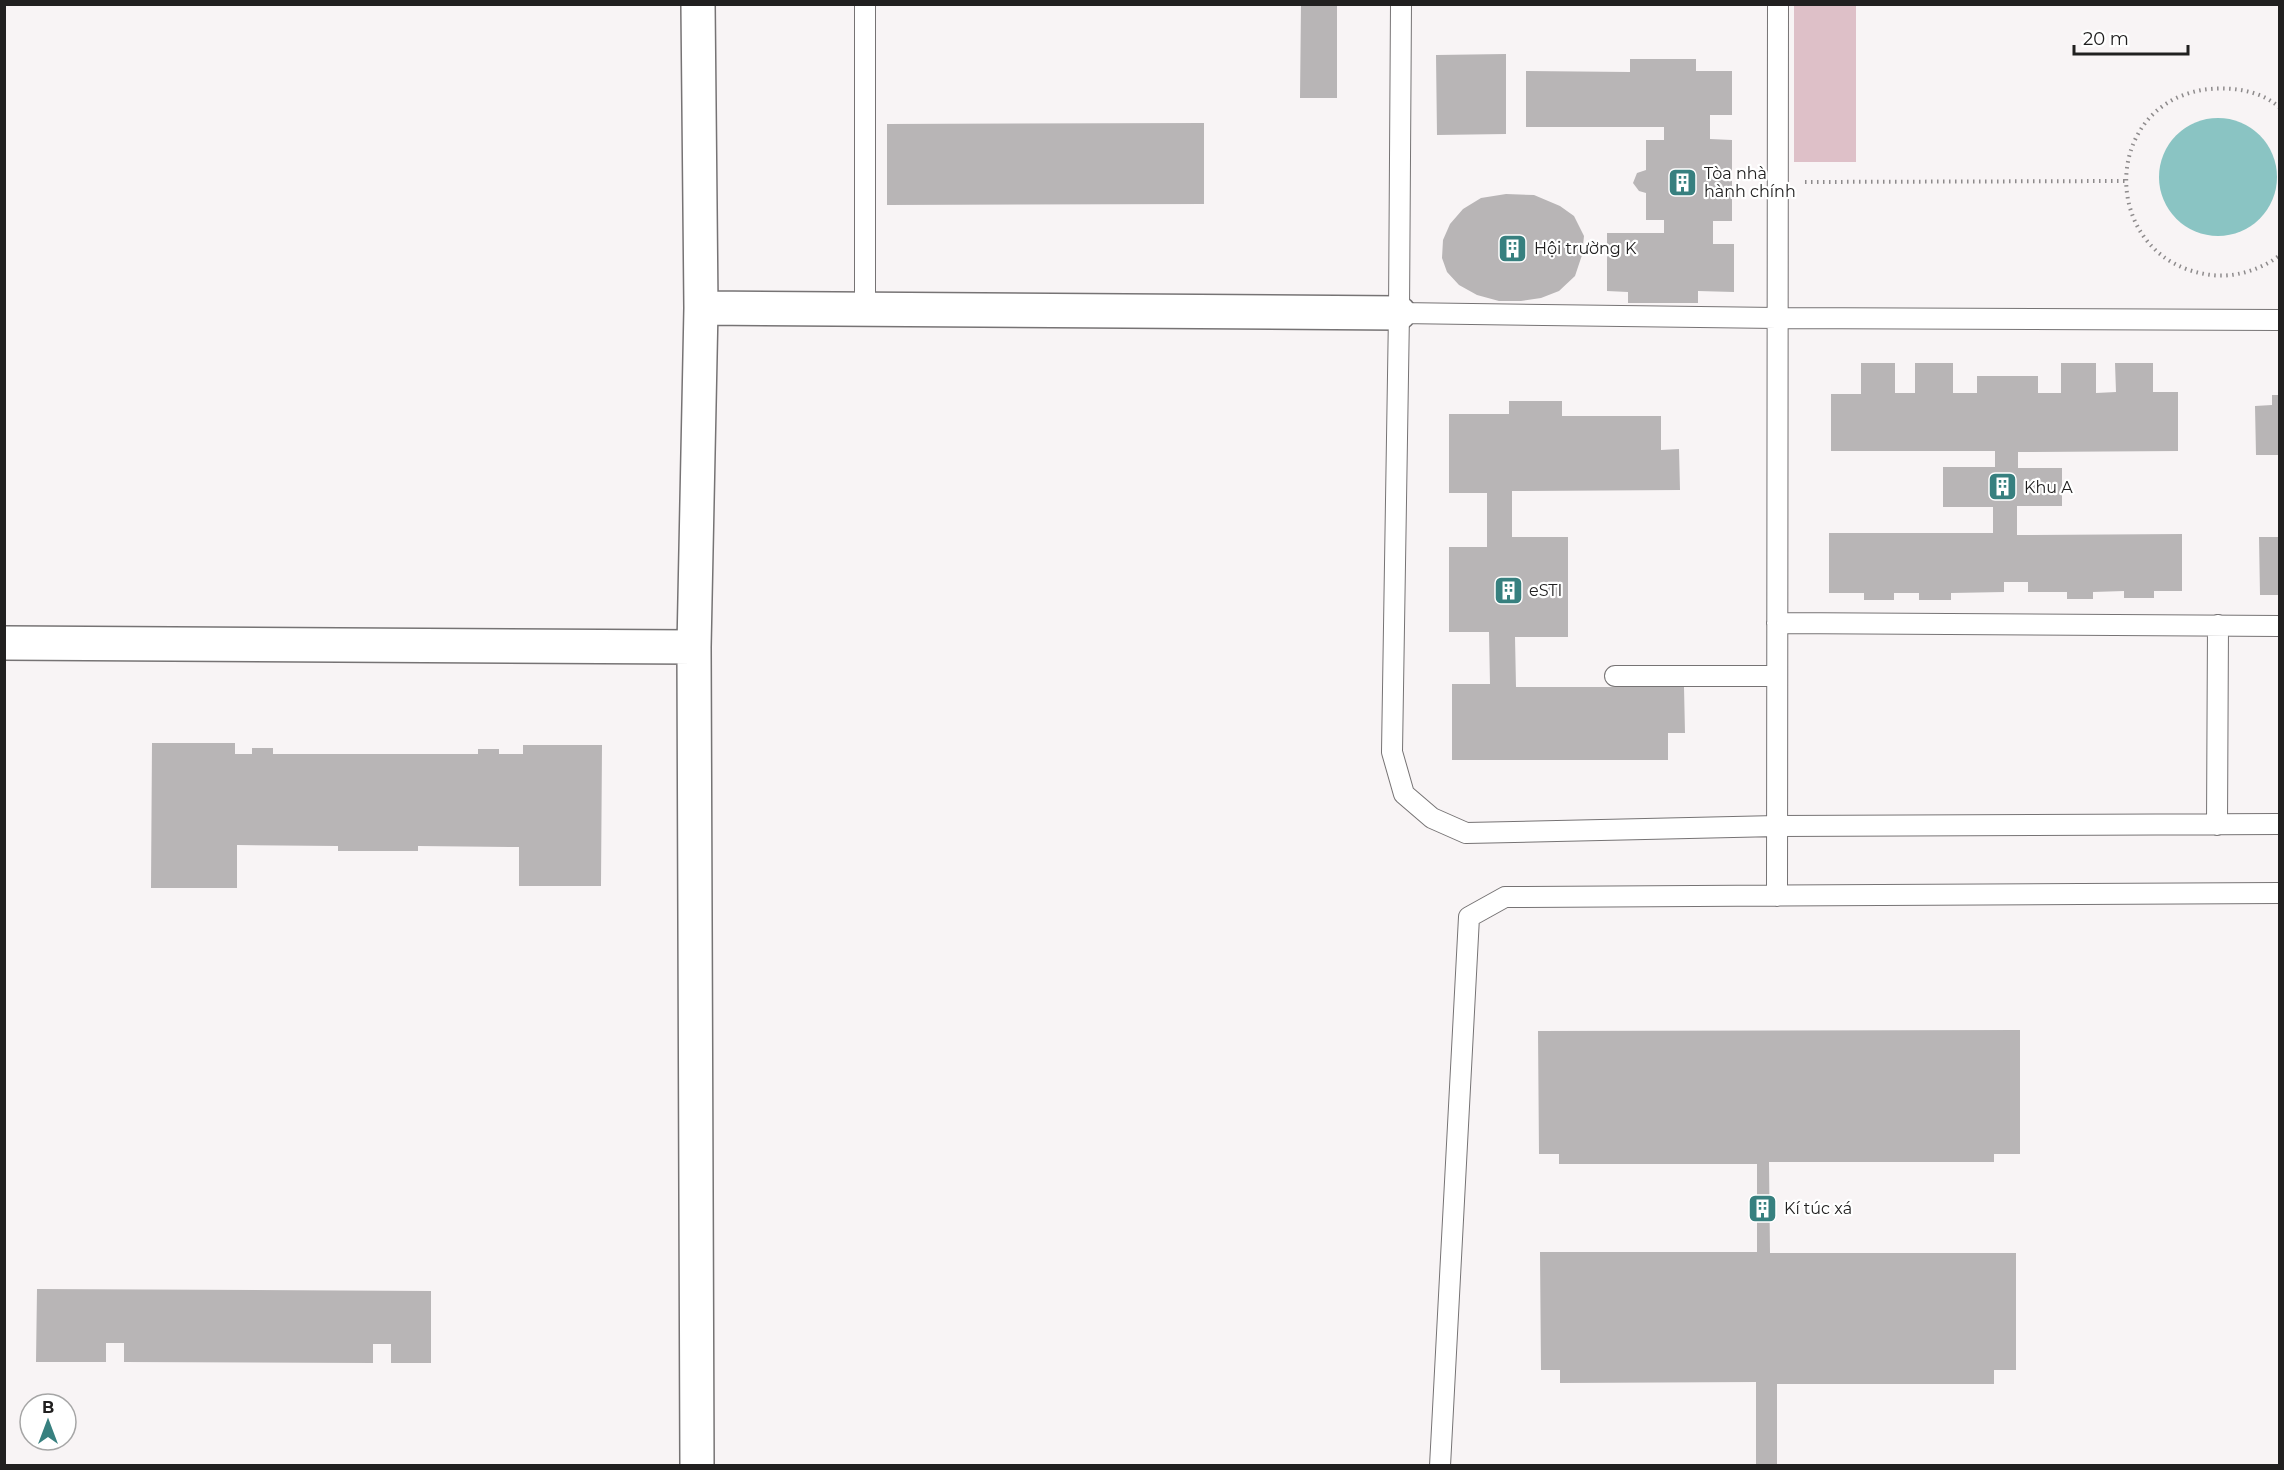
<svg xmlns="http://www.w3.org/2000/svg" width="2284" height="1470" font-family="Montserrat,sans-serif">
<rect width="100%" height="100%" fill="#f8f4f5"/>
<!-- green -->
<path fill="#dec0c8" d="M 1794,5 L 1856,5 L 1856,162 L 1794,162 Z"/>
<!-- water -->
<path fill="#8ac4c3" d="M2159 177a59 59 0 1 1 118 0a59 59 0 1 1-118 0Z"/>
<!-- building -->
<path fill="#b8b5b6" d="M 1301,4 L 1337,4 L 1337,98 L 1300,98 Z
M 1506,54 L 1506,134 L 1437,135 L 1436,55 Z
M 1630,59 L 1696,59 L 1696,71 L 1732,71 L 1732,115 L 1710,115 L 1710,139 L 1732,140 L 1732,221 L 1713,221 L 1713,244 L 1734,244 L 1734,292 L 1698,291 L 1698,303 L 1628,303 L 1628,292 L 1607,291 L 1607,233 L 1664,233 L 1664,220 L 1646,220 L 1646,193 L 1639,191 L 1633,183 L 1637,173 L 1646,170 L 1646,140 L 1664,140 L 1664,127 L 1526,127 L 1526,71 L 1630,72 Z
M 1204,123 L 1204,204 L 887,205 L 887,124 Z
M 1506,194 L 1534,195 L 1560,206 L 1574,216 L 1584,236 L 1582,255 L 1575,276 L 1559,291 L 1541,298 L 1521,301 L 1499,301 L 1477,295 L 1459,285 L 1447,272 L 1442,258 L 1443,240 L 1450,224 L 1463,209 L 1481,198 Z
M 1861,363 L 1895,363 L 1895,393 L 1915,393 L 1915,363 L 1953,363 L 1953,393 L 1977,393 L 1977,376 L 2038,376 L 2038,393 L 2061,393 L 2061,363 L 2096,363 L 2096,393 L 2116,392 L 2115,363 L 2153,363 L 2153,392 L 2178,392 L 2178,451 L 2018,452 L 2018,468 L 2062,468 L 2062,506 L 2017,506 L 2017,535 L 2182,534 L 2182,591 L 2154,591 L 2154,598 L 2124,598 L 2124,591 L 2093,592 L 2093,599 L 2067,599 L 2067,592 L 2028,592 L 2028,582 L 2004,582 L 2004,592 L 1951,593 L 1951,600 L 1919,600 L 1919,593 L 1894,593 L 1894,600 L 1864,600 L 1864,593 L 1829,593 L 1829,533 L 1993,533 L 1993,507 L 1943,507 L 1943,467 L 1995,467 L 1995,451 L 1831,451 L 1831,394 L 1861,394 Z
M 2272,395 L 2280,395 L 2280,455 L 2256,455 L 2255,406 L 2272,405 Z
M 1509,401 L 1562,401 L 1562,416 L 1661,416 L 1661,450 L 1679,449 L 1680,490 L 1512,491 L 1512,537 L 1568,537 L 1568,637 L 1515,637 L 1516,687 L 1684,687 L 1685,733 L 1668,733 L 1668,760 L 1452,760 L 1452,684 L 1490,684 L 1489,632 L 1449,632 L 1449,547 L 1487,547 L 1487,493 L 1449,493 L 1449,414 L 1509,414 Z
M 2259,537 L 2280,537 L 2280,595 L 2260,595 Z
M 152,743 L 235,743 L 235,754 L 252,754 L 252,748 L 273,748 L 273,754 L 478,754 L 478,749 L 499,749 L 499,754 L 523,754 L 523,745 L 602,745 L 601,886 L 519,886 L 519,847 L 418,846 L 418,851 L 338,851 L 338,846 L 237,845 L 237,888 L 151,888 Z
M 2020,1030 L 2020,1154 L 1994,1154 L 1994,1162 L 1769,1162 L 1770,1253 L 2016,1253 L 2016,1370 L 1994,1370 L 1994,1384 L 1777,1384 L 1777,1466 L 1756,1466 L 1756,1382 L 1560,1383 L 1560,1370 L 1541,1370 L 1540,1252 L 1757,1252 L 1757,1164 L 1559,1164 L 1559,1154 L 1539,1154 L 1538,1031 Z
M 37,1289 L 431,1291 L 431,1363 L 391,1363 L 391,1344 L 373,1344 L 373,1363 L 124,1362 L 124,1343 L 106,1343 L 106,1362 L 36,1362 Z"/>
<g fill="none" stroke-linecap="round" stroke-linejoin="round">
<defs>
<path id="lane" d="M 865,4 L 865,309
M 1401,4 L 1399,313 L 1392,752 L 1404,794 L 1432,818 L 1466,833 L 1777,826 L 2280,824
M 1399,313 L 1777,318 L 2280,320
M 1777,623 L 2280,626
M 1615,676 L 1777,676
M 2217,825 L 2218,625
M 1777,896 L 1778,4
M 1440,1466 L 1469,917 L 1505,897 L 2280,893"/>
<path id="street" d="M 701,308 L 1399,313
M 4,643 L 694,647
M 697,1466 L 694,647 L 701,308 L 698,4"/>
</defs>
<!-- lane casing -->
<use href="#lane" stroke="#767374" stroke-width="22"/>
<!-- street casing -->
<use href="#street" stroke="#767374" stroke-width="36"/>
<!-- path -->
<path stroke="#8e8b8c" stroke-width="4" stroke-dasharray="1.5 4.5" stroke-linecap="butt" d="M 2280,108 C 2260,89 2227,86 2202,90 C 2098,108 2101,261 2211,275 C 2234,278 2261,270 2280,255
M 1805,182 L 2125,181"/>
<!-- lane -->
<use href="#lane" stroke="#fff" stroke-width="20"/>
<!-- street -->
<use href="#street" stroke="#fff" stroke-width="33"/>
</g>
<!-- icons -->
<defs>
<symbol id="building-square" viewBox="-11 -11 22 22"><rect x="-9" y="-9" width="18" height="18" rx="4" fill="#37807f" stroke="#fff"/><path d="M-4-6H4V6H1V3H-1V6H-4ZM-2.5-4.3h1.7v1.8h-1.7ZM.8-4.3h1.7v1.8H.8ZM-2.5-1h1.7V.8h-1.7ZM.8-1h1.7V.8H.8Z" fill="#fff"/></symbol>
</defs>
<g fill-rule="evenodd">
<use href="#building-square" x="1666" y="166" width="33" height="33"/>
<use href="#building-square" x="1496" y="232" width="33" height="33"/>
<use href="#building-square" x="1986" y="470" width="33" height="33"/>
<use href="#building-square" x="1492" y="574" width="33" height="33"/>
<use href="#building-square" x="1746" y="1192" width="33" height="33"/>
</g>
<g text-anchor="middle" stroke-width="4.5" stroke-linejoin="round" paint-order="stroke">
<!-- poi labels -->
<g font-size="16" fill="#212020" stroke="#fff" text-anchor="start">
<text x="1704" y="179">Tòa nhà<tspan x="1704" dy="18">hành chính</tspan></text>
<text x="1534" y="254">Hội trường K</text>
<text x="2024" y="493">Khu A</text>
<text x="1529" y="596">eSTI</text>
<text x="1784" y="1214">Kí túc xá</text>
</g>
</g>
<!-- border -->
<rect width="2284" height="1470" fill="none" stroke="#212020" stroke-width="12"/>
<!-- north arrow -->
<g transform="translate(48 1422)"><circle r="28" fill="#ffffff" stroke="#a6a6a6" stroke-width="1.5"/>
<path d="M0-4.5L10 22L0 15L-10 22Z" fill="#37807f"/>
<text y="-9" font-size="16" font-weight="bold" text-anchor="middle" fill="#212020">B</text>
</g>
<!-- scale -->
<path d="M2074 45v9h114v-9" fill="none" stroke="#212020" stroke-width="3"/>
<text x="2083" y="45" font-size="18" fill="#212020" stroke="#ffffff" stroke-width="4.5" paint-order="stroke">20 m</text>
</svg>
